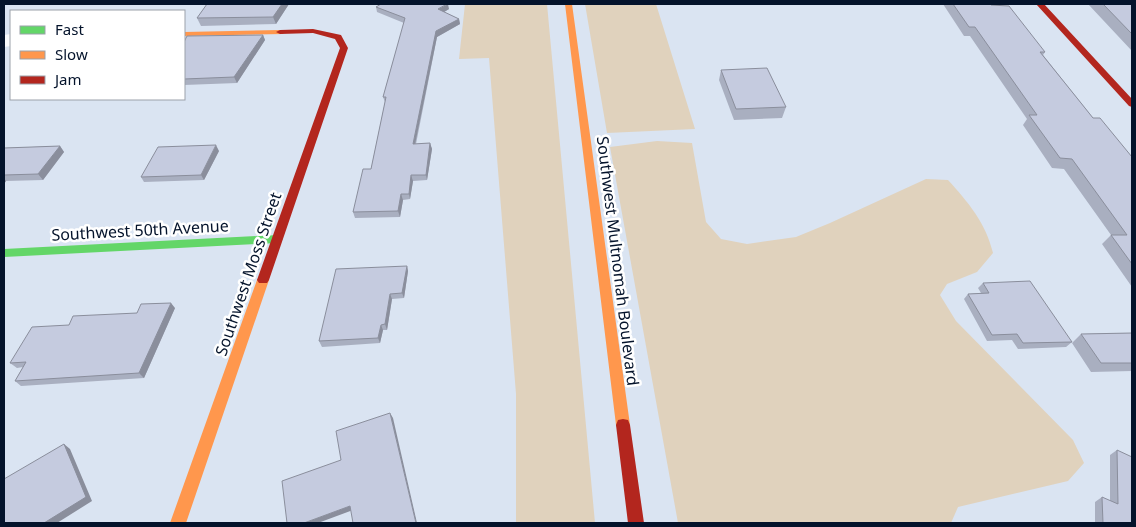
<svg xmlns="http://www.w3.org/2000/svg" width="1136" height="527" font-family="'Noto Sans',sans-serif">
<rect width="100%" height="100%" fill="#dae4f2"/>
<!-- green -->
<path fill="#e0d2bd" d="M 465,4 L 547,4 L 595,523 L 516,523 L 516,394 L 489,58 L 459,59 Z
M 585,4 L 656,4 L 695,129 L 607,133 Z
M 657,141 L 692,143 L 706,222 L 721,239 L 747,244 L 796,237 L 830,223 L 926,179 L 948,180 C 968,202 986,223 993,253 L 977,272 L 947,284 L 940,295 L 956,321 L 1073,440 L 1084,463 L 1068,481 L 958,507 L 951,523 L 678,523 L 610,147 Z"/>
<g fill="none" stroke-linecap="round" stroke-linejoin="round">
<!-- street -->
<path fill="#f9fbfd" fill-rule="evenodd" d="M 11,34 L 11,46 L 4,47 L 4,35 Z"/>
<!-- fast -->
<path fill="#63d668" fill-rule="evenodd" d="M 278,235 L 283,239 L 278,243 L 4,257 L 4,249 Z"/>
<!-- slow -->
<path fill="#ff974d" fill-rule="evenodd" d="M 565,4 L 572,4 L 630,425 L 628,430 L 623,431 L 618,430 L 616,425 Z
M 280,30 L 284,32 L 283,34 L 184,36 L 184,32 Z
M 263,276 L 267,277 L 269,280 L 186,523 L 170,523 L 257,280 L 259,277 Z"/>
<!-- jam -->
<path fill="#b3261e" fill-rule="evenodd" d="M 1036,4 L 1044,4 L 1132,99 L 1132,107 L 1129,106 Z
M 313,29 L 341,35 L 348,48 L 269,280 L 267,283 L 259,283 L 257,280 L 340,48 L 335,39 L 313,33 L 280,34 L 276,32 L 280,30 Z
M 623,419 L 628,420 L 630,425 L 644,523 L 628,523 L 616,425 L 618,420 Z"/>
</g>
<!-- wall -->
<path fill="#a9afc0" d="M 207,4 L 289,4 L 276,24 L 201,26 L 197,18 Z
M 943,4 L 990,4 L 991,5 L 1045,52 L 1043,55 L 1077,98 L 1093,118 L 1132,157 L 1132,287 L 1102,244 L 1111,235 L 1064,169 L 1052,168 L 1023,125 L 1027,119 L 970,36 L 964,36 Z
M 1088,4 L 1132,4 L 1132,51 Z
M 376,7 L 449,9 L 444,12 L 459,19 L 460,24 L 437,37 L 416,144 L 430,143 L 432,149 L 427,180 L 413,181 L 410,199 L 403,200 L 400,217 L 355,218 L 353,212 L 371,169 L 385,102 L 383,97 L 404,23 L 377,12 Z
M 263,35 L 265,40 L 237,83 L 184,85 L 184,42 Z
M 721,70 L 786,107 L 782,118 L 734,120 L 719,80 Z
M 60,146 L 64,152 L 43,180 L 6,181 L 4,184 L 4,148 Z
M 219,151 L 204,180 L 144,182 L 141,177 Z
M 407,266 L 408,271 L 404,298 L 392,299 L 387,330 L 383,330 L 380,343 L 322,347 L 319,341 Z
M 983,283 L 1072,342 L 1066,347 L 1018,349 L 1012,340 L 987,341 L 964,299 L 968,294 L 981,293 L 978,288 Z
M 175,308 L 144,378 L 21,386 L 15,381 L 23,367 L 17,368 L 10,363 L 69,325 L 137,313 Z
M 1132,333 L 1132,371 L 1091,372 L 1072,343 L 1081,334 Z
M 1117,450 L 1132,523 L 1095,523 L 1095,502 L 1102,497 L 1110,501 L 1110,455 Z"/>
<!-- shaded-wall -->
<path fill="#8a8e9c" d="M 282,4 L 289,4 L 276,24 L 273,17 Z
M 448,4 L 449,9 L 439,15 L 438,9 Z
M 459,19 L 460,24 L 437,37 L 414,149 L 413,144 L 436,31 Z
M 263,35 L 265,40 L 237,83 L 234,77 Z
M 430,143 L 432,149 L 427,180 L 426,175 Z
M 216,145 L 219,151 L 204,180 L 201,175 Z
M 60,146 L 64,152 L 43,180 L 38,174 Z
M 411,175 L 413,181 L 410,199 L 409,194 Z
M 4,178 L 6,181 L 4,184 Z
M 401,194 L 403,200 L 400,217 L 398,211 Z
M 407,266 L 408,271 L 404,298 L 402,293 Z
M 390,294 L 392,299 L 387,330 L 385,324 Z
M 171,303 L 175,308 L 144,378 L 139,373 Z
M 381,325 L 383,330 L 380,343 L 378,338 Z
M 390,413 L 393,418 L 417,523 L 416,523 Z
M 64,444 L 70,449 L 92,501 L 57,523 L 44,523 Z
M 350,506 L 353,510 L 318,523 L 304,523 Z"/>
<!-- building -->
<path fill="#c5cbdf" stroke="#8a8e9c" d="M 207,4 L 282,4 L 273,17 L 197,18 Z
M 381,4 L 447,4 L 438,9 L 459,19 L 436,31 L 413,144 L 430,143 L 426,175 L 411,175 L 409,194 L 401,194 L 398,211 L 353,212 L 363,169 L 371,169 L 386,97 L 383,97 L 405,18 L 376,7 Z
M 953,4 L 990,4 L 991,5 L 1009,6 L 1045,52 L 1040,52 L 1077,98 L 1093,118 L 1100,118 L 1132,157 L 1132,264 L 1111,235 L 1127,235 L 1072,159 L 1060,158 L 1029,115 L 1037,115 L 975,27 L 969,27 Z
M 1103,4 L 1132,4 L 1132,34 Z
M 263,35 L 234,77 L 184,79 L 184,42 L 187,36 Z
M 767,68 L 786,107 L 736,109 L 721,70 Z
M 216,145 L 201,175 L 141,177 L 158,147 Z
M 60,146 L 38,174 L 4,175 L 4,148 Z
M 407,266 L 402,293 L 390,294 L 385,324 L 381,325 L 378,338 L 319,341 L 336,269 Z
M 1030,281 L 1072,342 L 1023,343 L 1017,334 L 992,335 L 968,294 L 989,293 L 983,283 Z
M 171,303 L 139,373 L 15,381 L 26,362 L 10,363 L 32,327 L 69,325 L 73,316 L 137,313 L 141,304 Z
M 1132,333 L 1132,363 L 1101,363 L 1081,334 Z
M 390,413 L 416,523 L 353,523 L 350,506 L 304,523 L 287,523 L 282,481 L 341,460 L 336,431 Z
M 64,444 L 86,497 L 44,523 L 4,523 L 4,479 Z
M 1117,450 L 1132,457 L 1132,523 L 1103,523 L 1102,497 L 1118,504 Z"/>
<g text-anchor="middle" stroke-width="5" stroke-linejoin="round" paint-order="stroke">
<!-- street labels -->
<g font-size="16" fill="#04132b" stroke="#fff">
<text transform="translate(140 230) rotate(-3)" y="6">Southwest 50th Avenue</text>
<text transform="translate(618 261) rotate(83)" y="6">Southwest Multnomah Boulevard</text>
<text transform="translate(248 274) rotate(-71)" y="6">Southwest Moss Street</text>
</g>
</g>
<!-- border -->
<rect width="1136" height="527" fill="none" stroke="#04132b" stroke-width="10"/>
<!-- legend -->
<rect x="10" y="10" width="175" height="90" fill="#ffffff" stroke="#9ba1aa"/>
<rect x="20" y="26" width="25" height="8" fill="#63d668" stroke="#9ba1aa"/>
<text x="55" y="35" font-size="15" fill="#04132b">Fast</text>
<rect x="20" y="51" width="25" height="8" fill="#ff974d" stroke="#9ba1aa"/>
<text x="55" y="60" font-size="15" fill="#04132b">Slow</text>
<rect x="20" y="76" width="25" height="8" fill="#b3261e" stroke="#9ba1aa"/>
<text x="55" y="85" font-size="15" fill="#04132b">Jam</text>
</svg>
